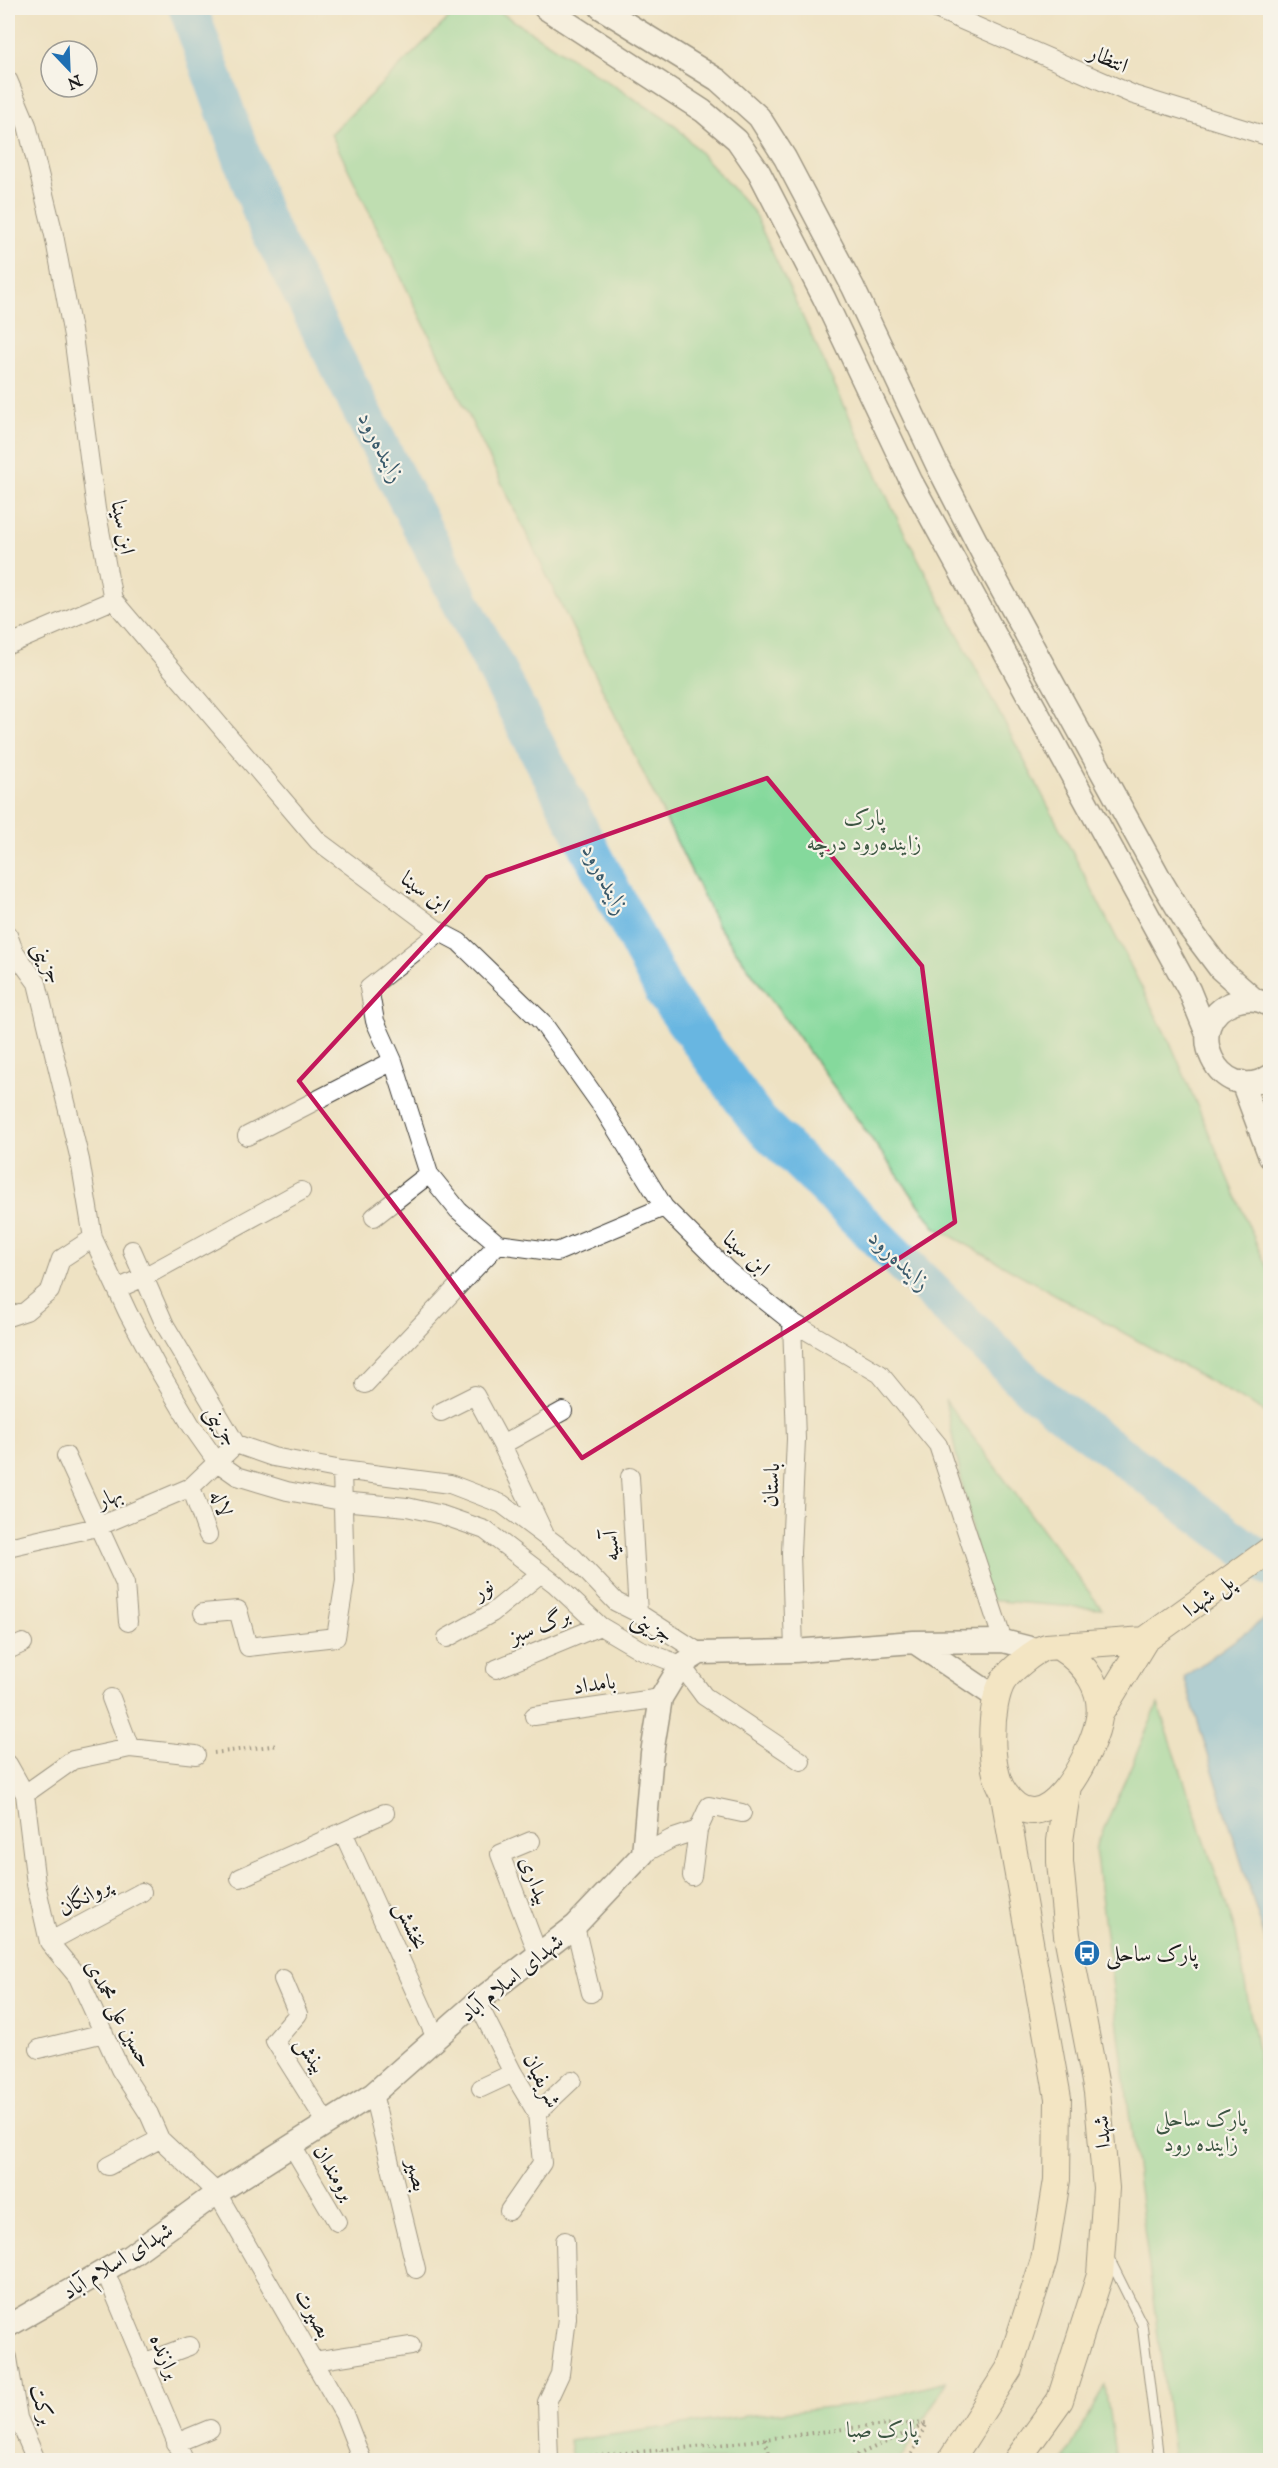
<svg xmlns="http://www.w3.org/2000/svg" width="1278" height="2468" font-family="'IM FELL English',Amiri,serif">
<rect width="100%" height="100%" fill="#f7f3e8"/>
<filter id="ink" filterUnits="userSpaceOnUse"><feTurbulence type="fractalNoise" baseFrequency=".0167" numOctaves="2"/><feDisplacementMap in="SourceGraphic" scale="12" xChannelSelector="R" yChannelSelector="G"/><feConvolveMatrix kernelMatrix="1 2 1 2 8 2 1 2 1" color-interpolation-filters="sRGB"/></filter>
<filter id="wash" filterUnits="userSpaceOnUse"><feTurbulence type="fractalNoise" baseFrequency=".008" numOctaves="4" result="noise"/><feDisplacementMap in="SourceGraphic" scale="24" xChannelSelector="R" yChannelSelector="G"/><feGaussianBlur stdDeviation="1.35" result="paint"/><feColorMatrix in="noise" values="0 0 0 0 0 0 0 0 0 0 0 0 0 0 0 0 0 1.4 0 .05"/><feComposite in="paint" operator="in"/></filter>
<g filter="url(#wash)">
<rect width="100%" height="100%" fill="#eee2c3"/>
<!-- green -->
<path fill="#85d99c" stroke="#507a5c" stroke-width="1.5" d="M 459,8 L 494,8 L 675,125 L 753,211 L 899,522 L 1088,882 L 1173,1049 L 1270,1275 L 1270,1415 L 935,1227 L 718,926 L 331,134 Z
M 945,1400 L 1102,1609 L 986,1600 Z
M 1158,1704 L 1236,1933 L 1270,2124 L 1270,2460 L 1174,2460 L 1095,1849 Z
M 946,2382 L 900,2460 L 572,2460 L 569,2441 L 754,2415 L 859,2404 Z
M 1105,2385 L 1116,2460 L 1064,2460 Z"/>
<!-- water -->
<path fill="#67b6e1" stroke="#42697e" stroke-width="1.5" d="M 1270,1615 L 1270,1955 L 1184,1677 Z"/>
<g fill="none" stroke-linecap="round" stroke-linejoin="round">
<!-- river -->
<path stroke="#67b6e1" stroke-width="39" d="M 188,8 L 265,221 L 389,464 L 666,995 L 759,1122 L 1034,1391 L 1270,1567"/>
</g>
</g>
<g filter="url(#ink)">
<g fill="none" stroke-linecap="round" stroke-linejoin="round">
<defs>
<path id="service" d="M 1108,2256 L 1142,2324 L 1159,2460"/>
<path id="minor" d="M 934,8 L 1134,95 L 1270,137
M 8,80 L 27,125 L 54,235 L 73,336 L 96,509 L 113,600 L 318,841 L 440,932 L 459,942 L 542,1022 L 601,1105 L 664,1207 L 728,1271 L 792,1322 L 880,1374 L 938,1445 L 1003,1641
M 8,645 L 113,600
M 440,932 L 369,988 L 375,1021 L 393,1061 L 429,1174 L 458,1210 L 498,1244 L 557,1252 L 664,1207
M 8,935 L 14,951 L 37,983 L 80,1160 L 93,1238 L 128,1313 L 158,1369 L 191,1425 L 217,1462 L 237,1476 L 287,1491 L 341,1501 L 407,1507 L 442,1515 L 485,1530 L 554,1583 L 600,1626 L 639,1649 L 681,1665 L 704,1696 L 801,1761
M 247,1136 L 393,1061
M 374,1217 L 429,1174
M 132,1250 L 165,1325 L 236,1444 L 273,1457 L 342,1470 L 450,1484 L 502,1504 L 573,1557 L 616,1602 L 638,1613 L 700,1653
M 117,1289 L 144,1277 L 301,1191
M 8,1317 L 26,1311 L 50,1291 L 61,1259 L 93,1238
M 792,1322 L 796,1439 L 791,1553 L 794,1651
M 365,1384 L 498,1244
M 441,1412 L 475,1395 L 502,1445 L 544,1533
M 502,1445 L 563,1411
M 66,1456 L 125,1584 L 128,1622
M 630,1477 L 638,1613
M 191,1487 L 208,1535
M 8,1547 L 97,1527 L 191,1487 L 236,1444
M 203,1613 L 238,1610 L 248,1647 L 336,1637 L 345,1581 L 342,1470
M 447,1638 L 492,1613 L 541,1573
M 8,1650 L 23,1643
M 496,1669 L 600,1626
M 111,1698 L 130,1748
M 534,1716 L 661,1698
M 8,1764 L 25,1794 L 36,1884 L 49,1942 L 78,1977 L 120,2069 L 149,2114 L 160,2139 L 217,2193 L 344,2414 L 362,2460
M 25,1794 L 73,1760 L 130,1748 L 196,1755
M 343,1832 L 436,2038
M 531,1841 L 500,1854 L 538,1954
M 643,1854 L 671,1839 L 698,1830 L 709,1806 L 742,1813
M 692,1876 L 698,1830
M 240,1878 L 385,1813
M 575,1926 L 591,1993
M 49,1942 L 142,1892
M 283,1979 L 298,2014 L 275,2041 L 326,2122
M 477,2002 L 513,2073 L 537,2113 L 542,2163 L 509,2211
M 39,2049 L 104,2033
M 481,2088 L 513,2073
M 373,2094 L 416,2269
M 537,2113 L 572,2080
M 292,2146 L 337,2222
M 108,2166 L 160,2139
M 105,2271 L 184,2460
M 8,2358 L 18,2418 L 36,2460
M 314,2361 L 411,2346
M 143,2363 L 189,2346
M 176,2443 L 210,2429
M 549,2460 L 547,2402 L 560,2374 L 567,2318 L 565,2241"/>
<path id="tertiary" d="M 545,8 L 703,111 L 737,140 L 759,172 L 824,298 L 911,481 L 1189,990 L 1207,1034
M 601,8 L 718,80 L 759,117 L 785,158 L 853,287 L 937,465 L 992,572 L 1163,884 L 1190,929 L 1220,969 L 1255,1000
M 1270,1006 C 1260,999 1247,998 1235,1002 C 1178,1021 1219,1109 1270,1076
M 1242,1082 L 1270,1157
M 997,1698 L 914,1642 L 1003,1641 L 1038,1650
M 8,2326 L 130,2256 L 217,2193 L 373,2094 L 477,2002 L 575,1926 L 643,1854 L 652,1753 L 661,1698 L 681,1665 L 700,1653 L 794,1651 L 914,1642"/>
<path id="secondary" d="M 1059,1647 C 1085,1663 1106,1691 1098,1723 C 1090,1757 1044,1851 1004,1792 C 988,1770 989,1704 1003,1681 C 1010,1671 1035,1650 1046,1647 L 1145,1640
M 1100,1714 L 1145,1640 L 1270,1550
M 951,2460 L 1009,2369 L 1044,2260 L 1057,2180 L 1058,2098 L 1003,1791
M 1017,2460 L 1060,2400 L 1100,2275 L 1106,2188 L 1097,2092 L 1067,1935 L 1060,1862 L 1060,1841 L 1068,1786"/>
</defs>
<!-- service casing -->
<use href="#service" stroke="#3c3a35" stroke-width="11"/>
<!-- minor casing -->
<use href="#minor" stroke="#3c3a35" stroke-width="20"/>
<!-- tertiary casing -->
<use href="#tertiary" stroke="#3c3a35" stroke-width="25"/>
<!-- secondary casing -->
<use href="#secondary" stroke="#3c3a35" stroke-width="28"/>
<!-- path -->
<path stroke="#3c3a35" stroke-width="4" stroke-dasharray="1.5 4.5" stroke-linecap="butt" d="M 214,1753 L 279,1745
M 765,2439 L 771,2460
M 661,2450 L 662,2460
M 566,2458 L 719,2445 L 859,2427 L 927,2423 L 909,2460
M 846,2460 L 924,2425"/>
<!-- service -->
<use href="#service" stroke="#fff" stroke-width="9"/>
<!-- minor -->
<use href="#minor" stroke="#fff" stroke-width="18"/>
<!-- tertiary -->
<use href="#tertiary" stroke="#fff" stroke-width="22"/>
<!-- secondary -->
<use href="#secondary" stroke="#f8e8c3" stroke-width="26"/>
</g>
</g>
<!-- marked area -->
<path d="M0 0H1278V2468H0ZM 767,778 L 922,966 L 955,1222 L 803,1321 L 582,1458 L 433,1256 L 299,1081 L 487,877 Z" fill="#eee2c3" fill-opacity=".55" fill-rule="evenodd"/>
<path fill="none" stroke="#c2185b" stroke-width="4.5" stroke-linejoin="round" d="M 767,778 L 922,966 L 955,1222 L 803,1321 L 582,1458 L 433,1256 L 299,1081 L 487,877 Z"/>
<!-- icons -->
<defs>
<symbol id="bus-disc" viewBox="-11 -11 22 22"><circle r="9.5" fill="#1f6fb2" stroke="#f7f3e8"/><path d="M-5-6H5V4H4V6H2V4H-2V6H-4V4H-5ZM-3.5-4V0h7V-4ZM-3.5 1.2v1.5H-2V1.2ZM2 1.2v1.5H3.5V1.2Z" fill="#fff"/></symbol>
</defs>
<g fill-rule="evenodd">
<use href="#bus-disc" x="1072" y="1938" width="30" height="30"/>
</g>
<g text-anchor="middle" stroke-width="4.5" stroke-linejoin="round" paint-order="stroke">
<!-- street labels -->
<g font-size="22" fill="#1c1c1c" stroke="#f7f3e8">
<text transform="translate(1109 58) rotate(24)" y="8">انتظار</text>
<text transform="translate(124 527) rotate(80)" y="8">ابن سینا</text>
<text transform="translate(426 891) rotate(36)" y="8">ابن سینا</text>
<text transform="translate(48 962) rotate(62)" y="8">جزینی</text>
<text transform="translate(747 1253) rotate(42)" y="8">ابن سینا</text>
<text transform="translate(222 1425) rotate(55)" y="8">جزینی</text>
<text transform="translate(770 1485) rotate(-87)" y="8">باستان</text>
<text transform="translate(109 1496) rotate(-23)" y="8">بهار</text>
<text transform="translate(222 1503) rotate(70)" y="8">لاله</text>
<text transform="translate(610 1546) rotate(-93)" y="8">آسیه</text>
<text transform="translate(482 1588) rotate(-36)" y="8">نور</text>
<text transform="translate(1208 1595) rotate(-36)" y="8">پل شهدا</text>
<text transform="translate(539 1625) rotate(-22)" y="8">برگ سبز</text>
<text transform="translate(652 1626) rotate(25)" y="8">جزینی</text>
<text transform="translate(594 1683) rotate(-8)" y="8">بامداد</text>
<text transform="translate(536 1880) rotate(69)" y="8">بیداری</text>
<text transform="translate(84 1896) rotate(-29)" y="8">پروانگان</text>
<text transform="translate(412 1925) rotate(66)" y="8">بخشش</text>
<text transform="translate(511 1977) rotate(-39)" y="8">شهدای اسلام آباد</text>
<text transform="translate(120 2013) rotate(62)" y="8">حسین علی محمدی</text>
<text transform="translate(312 2054) rotate(58)" y="8">بینش</text>
<text transform="translate(543 2080) rotate(63)" y="8">شریفیان</text>
<text transform="translate(1101 2132) rotate(-95)" y="8">شهدا</text>
<text transform="translate(335 2172) rotate(59)" y="8">برومندان</text>
<text transform="translate(418 2175) rotate(76)" y="8">بصیر</text>
<text transform="translate(117 2260) rotate(-32)" y="8">شهدای اسلام آباد</text>
<text transform="translate(314 2313) rotate(60)" y="8">بصیرت</text>
<text transform="translate(166 2356) rotate(67)" y="8">برازنده</text>
<text transform="translate(43 2404) rotate(75)" y="8">برکت</text>
</g>
<!-- park labels -->
<g font-size="22" fill="#3c5542" stroke="#f7f3e8">
<text x="864" y="825">پارک<tspan x="864" dy="25">زاینده‌رود درچه</tspan></text>
<text x="1201" y="2126">پارک ساحلی<tspan x="1201" dy="25">زاینده رود</tspan></text>
<text x="882" y="2437">پارک صبا</text>
</g>
<!-- poi labels -->
<g font-size="22" fill="#1c1c1c" stroke="#f7f3e8" text-anchor="start">
<text x="1106" y="1961">پارک ساحلی</text>
</g>
<!-- water labels -->
<g font-size="24" font-style="italic" fill="#3a5a6b" stroke="#f7f3e8">
<text transform="translate(382 447) rotate(63)" y="8">زاینده‌رود</text>
<text transform="translate(606 879) rotate(63)" y="8">زاینده‌رود</text>
<text transform="translate(900 1260) rotate(44)" y="8">زاینده‌رود</text>
</g>
</g>
<!-- margin -->
<rect width="1278" height="2468" fill="none" stroke="#f7f3e8" stroke-width="30"/>
<!-- north arrow -->
<g transform="translate(69 69) rotate(157)"><circle r="28" fill="#f7f3e8" stroke="#9f9d96" stroke-width="1.5"/>
<path d="M0-4.5L10 22L0 15L-10 22Z" fill="#1f6fb2"/>
<text y="-9" font-size="16" font-weight="bold" text-anchor="middle" fill="#1c1c1c">N</text>
</g>
</svg>
